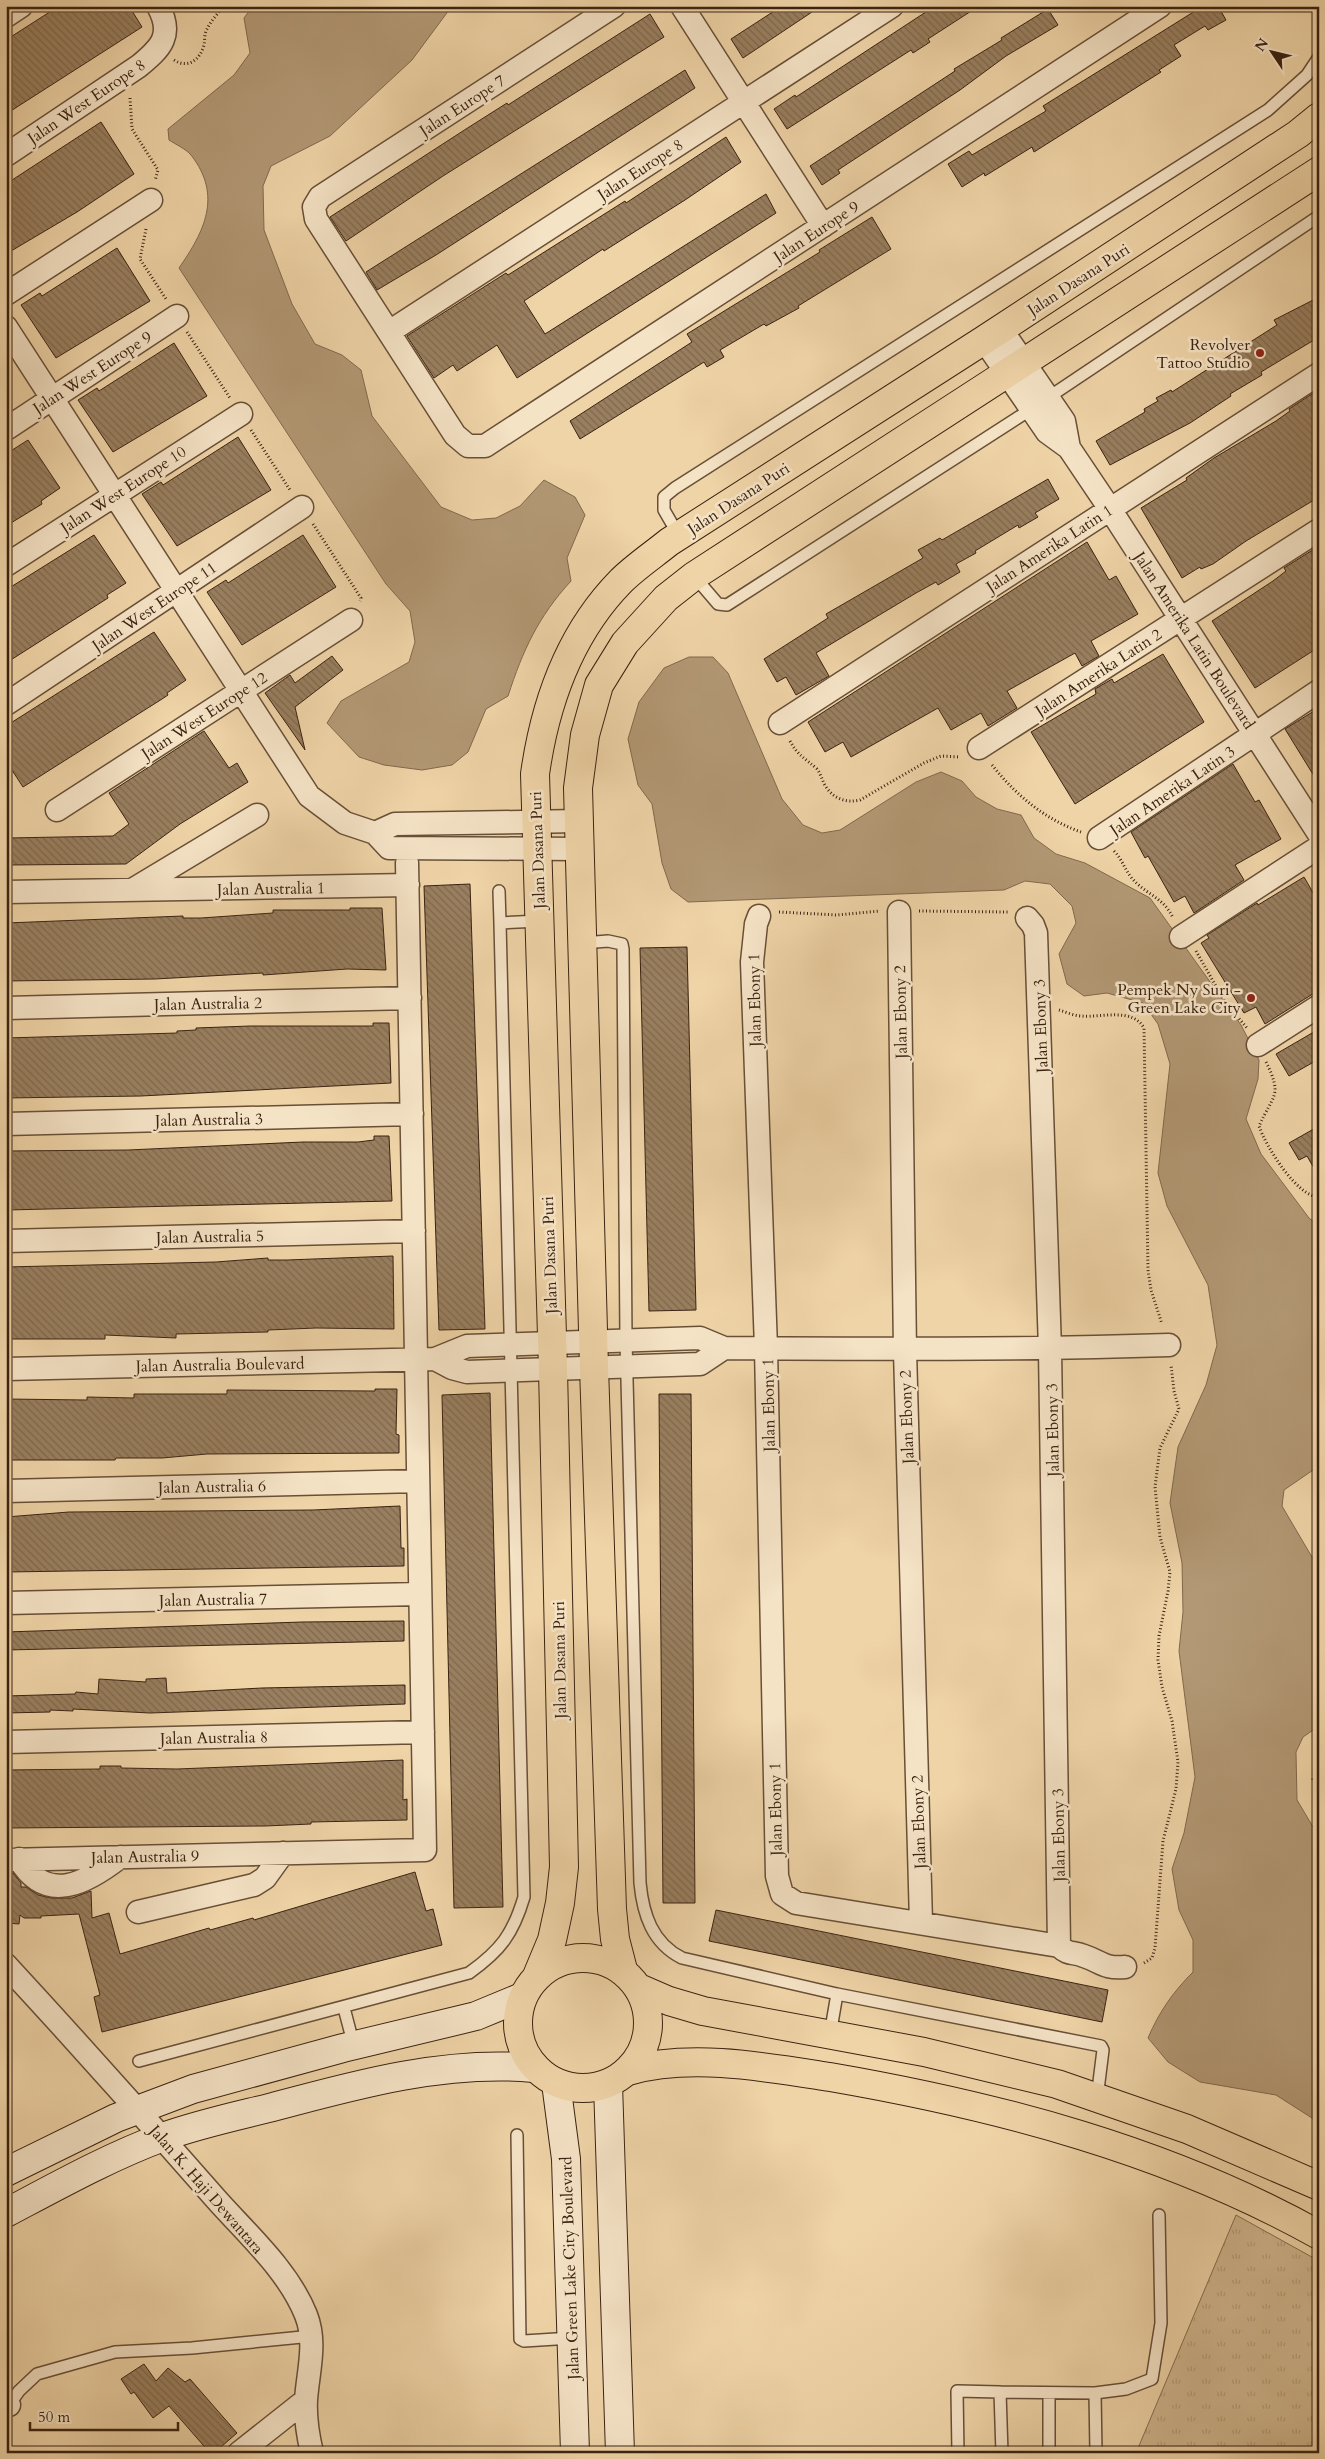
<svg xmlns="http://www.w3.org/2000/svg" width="1325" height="2459" font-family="Cardo,serif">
<defs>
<pattern id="grass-tufts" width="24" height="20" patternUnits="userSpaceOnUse" patternTransform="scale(1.25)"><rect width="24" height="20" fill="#d0b68e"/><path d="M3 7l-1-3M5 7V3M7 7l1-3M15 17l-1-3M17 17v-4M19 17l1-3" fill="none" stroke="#b49c79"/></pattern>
<pattern id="building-back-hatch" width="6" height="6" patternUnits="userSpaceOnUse" patternTransform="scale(1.25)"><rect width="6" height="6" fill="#997f5f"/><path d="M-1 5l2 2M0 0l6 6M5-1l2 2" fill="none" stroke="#7e684d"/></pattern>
</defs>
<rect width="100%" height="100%" fill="#efd4a7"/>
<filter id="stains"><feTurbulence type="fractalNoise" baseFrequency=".004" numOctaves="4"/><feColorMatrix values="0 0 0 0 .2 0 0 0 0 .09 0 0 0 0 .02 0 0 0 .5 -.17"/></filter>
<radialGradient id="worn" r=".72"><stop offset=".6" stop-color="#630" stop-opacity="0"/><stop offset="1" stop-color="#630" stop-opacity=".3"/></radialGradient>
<!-- grass -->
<path fill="url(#grass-tufts)" stroke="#866c50" d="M 1236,2215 L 1319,2261 L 1319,2453 L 1136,2453 Z"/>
<!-- water -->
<path fill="#b29874" stroke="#82694d" d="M 253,6 L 452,6 L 412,60 L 330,136 L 271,166 L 263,186 L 264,230 L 292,304 L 315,344 L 342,355 L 361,370 L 372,416 L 441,507 L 472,520 L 496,518 L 520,506 L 544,480 L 575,497 L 585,515 L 567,558 L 571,581 C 538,617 523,650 508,696 L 486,709 L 468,752 L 452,765 L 422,770 L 384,765 L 359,757 L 327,723 L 341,701 L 409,662 L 415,642 L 410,611 L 386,584 L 179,268 C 204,232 223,196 191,155 C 186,149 175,144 169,140 L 168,129 L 234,75 L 250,53 L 244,18 Z
M 689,657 L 713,657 L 728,673 L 782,799 L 803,825 L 822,833 L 840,830 L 916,782 L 941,772 L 962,781 L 976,797 L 997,809 L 1021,815 L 1034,838 L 1056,854 L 1085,863 L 1150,898 L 1241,1025 L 1259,1060 L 1258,1079 L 1246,1119 L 1261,1154 L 1309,1218 L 1319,1226 L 1319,1466 L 1284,1490 L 1282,1506 L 1319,1569 L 1319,1726 L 1303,1737 L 1296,1752 L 1297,1800 L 1319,1837 L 1319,2127 L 1312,2118 L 1276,2095 L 1200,2082 L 1168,2062 L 1148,2038 C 1159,2012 1173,1992 1193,1972 L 1193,1940 L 1179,1910 L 1172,1869 L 1184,1833 L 1195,1777 L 1179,1651 L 1183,1612 L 1182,1563 L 1170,1503 L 1178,1447 L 1206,1385 L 1217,1345 L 1208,1285 L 1167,1206 L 1158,1173 L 1170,1064 L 1158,1024 L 1143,1003 L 1107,993 L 1084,996 L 1067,984 L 1059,954 L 1076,923 L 1072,906 L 1050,884 L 1025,881 L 1004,890 L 688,902 L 671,889 L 662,863 L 652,804 L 638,785 L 628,739 L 639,702 L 664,668 Z"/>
<!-- building -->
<path fill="url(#building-back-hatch)" stroke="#3b2312" d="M 59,6 L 129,6 L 142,27 L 6,114 L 6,40 Z
M 782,6 L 821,6 L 743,58 L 731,39 Z
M 935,6 L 979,6 L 928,39 L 930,42 L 913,53 L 911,50 L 787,129 L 774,109 L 795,95 L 796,97 Z
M 1203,6 L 1218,6 L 1226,20 L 1208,30 L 1205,26 L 1174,45 L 1181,56 L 1159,70 L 1161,72 L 1034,152 L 1032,147 L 985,176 L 984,173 L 962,187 L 948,164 L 969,151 L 972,155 L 1046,111 L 1043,106 Z
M 1048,9 L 1058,25 L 1006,56 L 960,90 L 838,170 L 840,173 L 822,185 L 810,166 L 955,71 L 954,69 L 1002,40 L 1001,38 Z
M 650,14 L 664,37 L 443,176 L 346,241 L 330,217 L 466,129 L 507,103 L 508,105 Z
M 685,70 L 695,88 L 436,255 L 377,290 L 366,272 Z
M 101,122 L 134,174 L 77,212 L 6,254 L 6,184 Z
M 726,137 L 741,162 L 685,200 L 604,251 L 603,249 L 524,301 L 545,334 L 766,194 L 776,213 L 517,378 L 497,345 L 457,371 L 453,365 L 434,378 L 407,336 L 506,273 L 508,275 L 625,201 L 626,203 Z
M 872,217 L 891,249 L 798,306 L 799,308 L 766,326 L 764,324 L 720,350 L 724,357 L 707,367 L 704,362 L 580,439 L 570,421 L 692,342 L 687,334 L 820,252 L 819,250 Z
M 117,248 L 150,301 L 56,358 L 21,305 L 40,293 L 42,296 Z
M 1319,297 L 1319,337 L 1261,372 L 1262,375 L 1230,394 L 1231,396 L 1190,423 L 1110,465 L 1096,441 L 1145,412 L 1144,409 L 1158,401 L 1156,398 L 1171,390 L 1172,392 L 1277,325 L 1274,320 Z
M 174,343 L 207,396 L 113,452 L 78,400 L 97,388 L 99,391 Z
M 1318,390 L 1319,497 L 1246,541 L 1213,564 L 1201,569 L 1200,567 L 1182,578 L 1141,508 L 1187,480 L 1186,478 L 1214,458 L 1276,421 L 1290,411 L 1289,409 Z
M 238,437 L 271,490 L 177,546 L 142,494 L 161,482 L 163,485 Z
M 28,440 L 60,488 L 41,501 L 42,504 L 6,526 L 6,454 Z
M 1048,479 L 1059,499 L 1035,513 L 1038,517 L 1019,528 L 1018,525 L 975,551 L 976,553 L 956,564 L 960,572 L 938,585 L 936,582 L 916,593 L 816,653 L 829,676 L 796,695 L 786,677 L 777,682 L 764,659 L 828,618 L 826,614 L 923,558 L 918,550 L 940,538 L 942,540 Z
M 94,535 L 126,583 L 107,595 L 108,598 L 6,663 L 6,590 Z
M 303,535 L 336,587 L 242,645 L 207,592 L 226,580 L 228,583 Z
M 1087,542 L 1109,580 L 1116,576 L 1138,614 L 1091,641 L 1099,656 L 1082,666 L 1075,653 L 1007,691 L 1017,708 L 988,726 L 981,713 L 951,730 L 938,708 L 851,757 L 843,742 L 825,752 L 808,722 Z
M 1319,546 L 1319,647 L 1255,688 L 1212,621 L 1273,581 L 1286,571 L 1284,568 Z
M 154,632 L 186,680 L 167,693 L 168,695 L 162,699 L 23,787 L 6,761 L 6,726 Z
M 1163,654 L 1204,722 L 1075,804 L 1031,732 L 1096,694 L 1095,689 L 1112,679 L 1114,683 Z
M 332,656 L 343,670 L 295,707 L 305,750 L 265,693 L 290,675 L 295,683 Z
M 1314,711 L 1319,711 L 1319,784 L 1285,729 Z
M 204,731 L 229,768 L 237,763 L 248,782 L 180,824 L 126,864 L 8,865 L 8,838 L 113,836 L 129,824 L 109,793 Z
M 1233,764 L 1255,802 L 1259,800 L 1281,839 L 1235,865 L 1244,880 L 1194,913 L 1185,896 L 1174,902 L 1148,856 L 1145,858 L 1131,832 Z
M 1304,877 L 1319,903 L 1319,990 L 1265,1024 L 1256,1007 L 1244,1013 L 1201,943 L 1209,938 L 1207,935 L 1257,903 L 1258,905 Z
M 470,884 L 485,1329 L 439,1330 L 424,886 Z
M 350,908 L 382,908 L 386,970 L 347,969 L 263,975 L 263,973 L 155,979 L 6,981 L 6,923 L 183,916 L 183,918 L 201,918 L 273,913 L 273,910 L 350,910 Z
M 687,947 L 696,1310 L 649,1311 L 640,948 Z
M 373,1023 L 389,1023 L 391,1083 L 141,1096 L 6,1098 L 6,1038 L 177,1033 L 177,1031 L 196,1030 L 196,1028 L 250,1026 L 373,1026 Z
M 1319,1029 L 1319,1059 L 1289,1076 L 1276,1054 Z
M 1319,1126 L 1319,1177 L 1307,1156 L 1299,1160 L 1289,1143 Z
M 374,1136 L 389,1136 L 392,1201 L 6,1210 L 6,1151 L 128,1150 L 303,1142 L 358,1142 L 374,1140 Z
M 393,1256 L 394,1329 L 316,1328 L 268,1330 L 268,1332 L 176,1334 L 176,1338 L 105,1335 L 105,1339 L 6,1339 L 6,1267 L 216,1262 L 268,1258 L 268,1260 L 287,1260 Z
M 375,1389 L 397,1389 L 396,1434 L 399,1435 L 399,1453 L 207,1454 L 162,1458 L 116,1458 L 115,1460 L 6,1460 L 6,1399 L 87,1400 L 87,1397 L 134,1398 L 134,1394 L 227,1394 L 227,1390 L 375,1391 Z
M 490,1393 L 503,1907 L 454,1908 L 442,1395 Z
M 659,1394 L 691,1394 L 695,1903 L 663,1903 Z
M 400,1506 L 401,1548 L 404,1548 L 404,1566 L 6,1572 L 6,1517 L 69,1512 L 313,1510 Z
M 404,1621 L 404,1641 L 6,1650 L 6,1632 L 302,1622 Z
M 166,1678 L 167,1693 L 262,1688 L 405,1685 L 405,1704 L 150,1713 L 73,1709 L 73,1711 L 50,1710 L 50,1712 L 6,1713 L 6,1696 L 75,1694 L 76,1692 L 98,1694 L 99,1679 L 146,1682 L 146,1679 Z
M 403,1760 L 403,1800 L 407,1799 L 407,1820 L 311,1822 L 311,1824 L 265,1826 L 6,1828 L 6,1770 L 100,1769 L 100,1766 L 121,1766 L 121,1768 L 177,1769 Z
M 415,1872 L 426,1911 L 433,1909 L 442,1945 L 102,2032 L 94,1997 L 100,1995 L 79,1914 L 41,1916 L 41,1918 L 24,1918 L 20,1915 L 19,1924 L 6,1923 L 6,1873 L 13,1873 L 21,1883 L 21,1887 L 26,1887 L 38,1895 L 51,1898 L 72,1898 L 91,1891 L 92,1918 L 109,1913 L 120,1954 L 209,1928 L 210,1930 L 253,1918 L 254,1920 Z
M 716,1910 L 1108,1990 L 1102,2022 L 709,1941 Z
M 144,2364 L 156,2381 L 168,2368 L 185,2382 L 190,2379 L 237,2433 L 214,2453 L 210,2453 L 169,2406 L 153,2418 L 134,2392 L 131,2394 L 121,2379 Z"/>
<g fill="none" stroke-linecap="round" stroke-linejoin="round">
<defs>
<path id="lane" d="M 1046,399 L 1319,216
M 679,536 L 664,510 L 664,497 L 675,488 L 1268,110 L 1307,75 L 1319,57
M 694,576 L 718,604 L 727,605 L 1033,408
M 499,891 L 500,923
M 583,943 L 608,941 L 622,944 L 623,949 L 626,1341 L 640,1883 C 643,1914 652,1943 682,1958 L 837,1994 L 1101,2046 L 1103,2050 L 1097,2098
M 344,2008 L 354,2046
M 830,2035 L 837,1994
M 139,2061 L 469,1973 C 501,1950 513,1934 524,1897 L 500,923 L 539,921
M 517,2135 L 520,2339 L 524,2341 L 572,2338
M 1000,2392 L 1095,2393 L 1126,2389 L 1152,2379 L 1161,2323 L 1159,2215
M 1095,2393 L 1096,2453
M 1049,2394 L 1049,2453
M 9,2405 L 19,2391 L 37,2374 L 115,2352 L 192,2348 L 312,2336
M 958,2453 L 957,2391 L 1000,2392 L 1002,2453"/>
<path id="street" d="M 614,6 L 320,197 L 314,207 L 316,219 L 455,435 L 468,446 L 485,446 L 1160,6
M 682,6 L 823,226
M 6,16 L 21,6
M 6,155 L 139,66 C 161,48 174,35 158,6
M 6,294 L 151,200
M 6,327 L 309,796 L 345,823 L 375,833 L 389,848 L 580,849
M 1001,329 L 1064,421 L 1069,448
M 389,332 L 892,6
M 984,340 L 1047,432 L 1069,448 L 1110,509 L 1319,834
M 6,429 L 177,316
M 6,565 L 241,414
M 6,704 L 302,507
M 780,723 L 1319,374
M 979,748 L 1319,530
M 57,810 L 351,620
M 375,833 L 395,824 L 579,821
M 1099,838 L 1319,691
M 134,889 L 257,815
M 6,892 L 408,885
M 899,912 L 905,1351 L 921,1922
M 759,916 L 756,924 L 752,962 L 766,1348 L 777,1876 L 782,1894 L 796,1903 L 1059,1946 C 1070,1956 1072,1951 1084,1956 C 1102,1962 1104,1969 1125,1967
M 1027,918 L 1033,925 L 1036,933 L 1050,1349 L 1059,1946
M 1181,937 L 1319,847
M 6,1008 L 410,998
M 1258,1045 L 1319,1006
M 6,1124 L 412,1114
M 6,1241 L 414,1231
M 435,1359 L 452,1368 L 467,1372 L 700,1364 L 724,1348
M 6,1369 L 435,1359 L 467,1346 L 700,1338 L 724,1348 C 873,1349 1020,1350 1169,1345
M 6,1491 L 418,1481
M 6,1603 L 420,1594
M 6,1742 L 423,1732
M 19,1859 C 47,1906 88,1882 120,1857
M 6,1860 L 425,1850 L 407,863
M 138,1912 L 254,1885 L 265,1878 L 283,1853
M 6,1965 C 77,2042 147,2120 216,2199 C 247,2234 288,2270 306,2315 C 317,2343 308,2371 306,2400 C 305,2418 308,2436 312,2453
M 6,2403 L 9,2405
M 239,2453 L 306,2400"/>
<path id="secondary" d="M 556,2083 L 566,2159 L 575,2453
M 608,2084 L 620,2453
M 6,2172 L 116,2118 L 193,2089 L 343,2048 L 476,2016 L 522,1997
M 6,2213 C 57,2186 109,2157 163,2137 C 199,2124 237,2116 273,2107 C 358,2084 446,2060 534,2068"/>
<path id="primary" d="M518 2023a65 65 0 1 1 130 0a65 65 0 1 1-130 0Z
M 623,1970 L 615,1939 L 612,1909 L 594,1367 L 578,788 L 585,735 L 599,685 L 625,643 L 666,598 L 694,576 L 1319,171
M 537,1976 L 552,1940 L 560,1903 L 564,1867 L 553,1369 L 535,774 C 545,703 569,634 621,581 C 635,567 653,555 669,542 L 984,340 L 1298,134 L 1319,117
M 639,1988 L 669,2001 L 703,2011 L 924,2052 L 1057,2084 L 1187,2129 L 1319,2186
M 628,2071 C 690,2053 766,2067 830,2077 C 998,2106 1169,2151 1319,2235"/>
</defs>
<!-- lane casing -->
<use href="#lane" stroke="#684f37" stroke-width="14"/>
<!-- street casing -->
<use href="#street" stroke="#684f37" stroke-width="25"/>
<!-- secondary casing -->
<use href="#secondary" stroke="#3b2312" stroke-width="30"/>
<!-- primary casing -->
<use href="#primary" stroke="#3b2312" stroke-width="30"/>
<!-- path -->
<path stroke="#3b2312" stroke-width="3" stroke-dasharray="1 2.5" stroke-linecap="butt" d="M 174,60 C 188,69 200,60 204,45 C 205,40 204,34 207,29 C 211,21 218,13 224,6
M 130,98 L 132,129 L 158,170 L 155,181
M 146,229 L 140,259 L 166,299
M 187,332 L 230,398
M 251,430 L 290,490
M 313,524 L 361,598 L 360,601
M 790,741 C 798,756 805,758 817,769 C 821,774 822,781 826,787 C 834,799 846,803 860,800 L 924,763 L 941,756 L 960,757
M 992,765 C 1016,795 1044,819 1081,832
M 1114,851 C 1122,859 1124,868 1131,877 C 1144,894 1164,897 1173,918
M 919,911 L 1008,912
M 779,912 L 837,915 L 880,911
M 1196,951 L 1225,1002 L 1247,1028
M 1059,1010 C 1066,1012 1074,1016 1082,1016 C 1101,1018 1132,1007 1144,1028 L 1148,1270 L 1151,1290 L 1162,1324
M 1266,1062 C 1283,1096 1273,1095 1259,1126 C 1265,1145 1297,1197 1319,1197
M 1319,1511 L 1315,1517 L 1319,1536
M 1319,1770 L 1313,1779 L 1319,1793
M 1144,1963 L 1152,1958 L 1155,1948 L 1163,1841 L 1176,1789 L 1178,1762 L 1172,1721 L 1162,1687 L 1158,1660 L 1159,1636 L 1168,1591 L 1170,1572 L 1160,1537 L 1155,1487 L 1160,1448 L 1179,1409 L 1174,1391 L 1171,1365"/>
<!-- lane -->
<use href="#lane" stroke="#f5e3c6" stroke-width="11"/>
<!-- street -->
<use href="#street" stroke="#f5e3c6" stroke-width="22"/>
<!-- secondary -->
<use href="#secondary" stroke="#f5e3c6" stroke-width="28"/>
<!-- primary -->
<use href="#primary" stroke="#efd4a7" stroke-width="28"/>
</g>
<!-- markers -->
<g fill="#8f2418" stroke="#f5e3c6" stroke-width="2">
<circle cx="1260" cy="353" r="5"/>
<circle cx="1251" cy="998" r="5"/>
</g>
<g text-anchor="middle" stroke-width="5" stroke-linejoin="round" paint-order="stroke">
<!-- street labels -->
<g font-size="16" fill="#3b2312" stroke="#f5e3c6">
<text transform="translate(86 101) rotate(-34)" y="6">Jalan West Europe 8</text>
<text transform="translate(462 105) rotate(-33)" y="6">Jalan Europe 7</text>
<text transform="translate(640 169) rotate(-33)" y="6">Jalan Europe 8</text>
<text transform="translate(816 231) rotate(-33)" y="6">Jalan Europe 9</text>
<text transform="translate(1078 279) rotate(-33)" y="6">Jalan Dasana Puri</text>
<text transform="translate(92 372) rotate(-33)" y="6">Jalan West Europe 9</text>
<text transform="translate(123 489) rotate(-33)" y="6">Jalan West Europe 10</text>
<text transform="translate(738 498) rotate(-33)" y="6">Jalan Dasana Puri</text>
<text transform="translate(1049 548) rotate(-33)" y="6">Jalan Amerika Latin 1</text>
<text transform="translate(154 606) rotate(-34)" y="6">Jalan West Europe 11</text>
<text transform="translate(1195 640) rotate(57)" y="6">Jalan Amerika Latin Boulevard</text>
<text transform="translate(1098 672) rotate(-33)" y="6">Jalan Amerika Latin 2</text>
<text transform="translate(204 715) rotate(-33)" y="6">Jalan West Europe 12</text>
<text transform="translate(1172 790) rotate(-34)" y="6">Jalan Amerika Latin 3</text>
<text transform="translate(537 850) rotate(-92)" y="6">Jalan Dasana Puri</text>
<text transform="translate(271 888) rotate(-1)" y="6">Jalan Australia 1</text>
<text transform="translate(754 1000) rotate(-91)" y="6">Jalan Ebony 1</text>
<text transform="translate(208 1003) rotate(-1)" y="6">Jalan Australia 2</text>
<text transform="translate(900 1012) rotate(-91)" y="6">Jalan Ebony 2</text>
<text transform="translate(1040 1026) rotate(-92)" y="6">Jalan Ebony 3</text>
<text transform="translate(209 1119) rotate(-1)" y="6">Jalan Australia 3</text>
<text transform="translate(210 1236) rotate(-1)" y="6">Jalan Australia 5</text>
<text transform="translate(549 1255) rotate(-92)" y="6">Jalan Dasana Puri</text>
<text transform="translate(220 1364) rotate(-1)" y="6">Jalan Australia Boulevard</text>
<text transform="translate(768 1405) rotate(-91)" y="6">Jalan Ebony 1</text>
<text transform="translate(906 1417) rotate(-92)" y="6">Jalan Ebony 2</text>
<text transform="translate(1052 1430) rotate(-91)" y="6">Jalan Ebony 3</text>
<text transform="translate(212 1486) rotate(-1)" y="6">Jalan Australia 6</text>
<text transform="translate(213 1599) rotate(-1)" y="6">Jalan Australia 7</text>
<text transform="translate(559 1660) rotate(-91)" y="6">Jalan Dasana Puri</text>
<text transform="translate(214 1737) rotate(-1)" y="6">Jalan Australia 8</text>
<text transform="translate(775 1809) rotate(-91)" y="6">Jalan Ebony 1</text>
<text transform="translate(918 1822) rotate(-92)" y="6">Jalan Ebony 2</text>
<text transform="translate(1058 1835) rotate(-91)" y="6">Jalan Ebony 3</text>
<text transform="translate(145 1856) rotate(-1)" y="6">Jalan Australia 9</text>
<text transform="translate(207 2189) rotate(49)" y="6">Jalan K. Haji Dewantara</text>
<text transform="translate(569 2268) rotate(-92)" y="6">Jalan Green Lake City Boulevard</text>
</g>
<!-- poi labels -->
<g font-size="16" fill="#3b2312" stroke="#f5e3c6" text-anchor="end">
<text x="1250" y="350">Revolver<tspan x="1250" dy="18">Tattoo Studio</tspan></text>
<text x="1241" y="995">Pempek Ny Suri -<tspan x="1241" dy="18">Green Lake City</tspan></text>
</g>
</g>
<!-- margin -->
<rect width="1325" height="2459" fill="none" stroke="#efd4a7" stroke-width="25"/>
<rect x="8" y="8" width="1310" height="2444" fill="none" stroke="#3b2312" stroke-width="2.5"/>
<rect x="12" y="12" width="1300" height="2434" fill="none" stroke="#3b2312"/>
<!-- north arrow -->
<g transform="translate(1272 52) rotate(305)" stroke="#f5e3c6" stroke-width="4" paint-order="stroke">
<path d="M0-4L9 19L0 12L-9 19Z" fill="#3b2312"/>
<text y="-8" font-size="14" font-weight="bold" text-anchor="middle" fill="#3b2312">N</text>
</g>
<!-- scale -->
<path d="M30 2422v8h148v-8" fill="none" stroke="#3b2312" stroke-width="2.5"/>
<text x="38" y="2422" font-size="15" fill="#3b2312" stroke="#f5e3c6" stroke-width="4" paint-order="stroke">50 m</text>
<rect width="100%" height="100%" filter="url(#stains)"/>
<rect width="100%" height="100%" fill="url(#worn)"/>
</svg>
